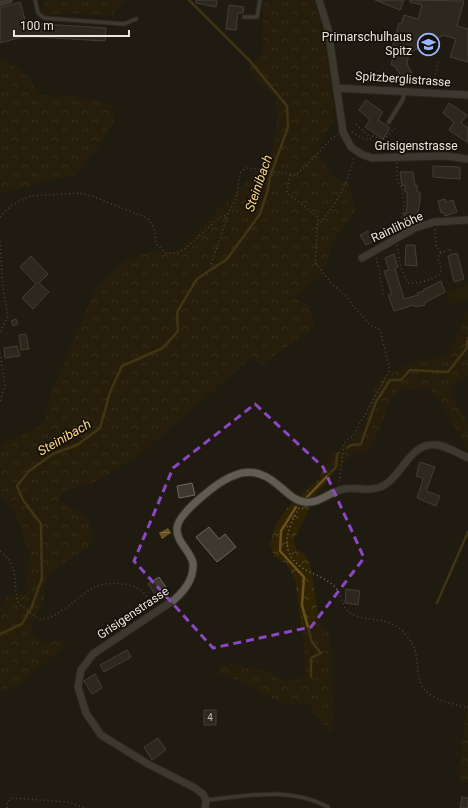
<svg xmlns="http://www.w3.org/2000/svg" width="468" height="808" font-family="Roboto,sans-serif">
<defs>
<pattern id="forest-crowns" width="20" height="18" patternUnits="userSpaceOnUse"><rect width="20" height="18" fill="#302304"/><path d="M2 6a3 3 0 1 1 6 0M12 15a3 3 0 1 1 6 0" fill="none" stroke="#4e4328"/></pattern>
<pattern id="water-rules" width="6" height="5" patternUnits="userSpaceOnUse"><rect width="6" height="5" fill="#69521c"/><path d="M0 2.5h6" fill="none" stroke="#7f6b3d"/></pattern>
</defs>
<rect width="100%" height="100%" fill="#1f1b11"/>
<!-- grass -->
<path fill="#302304" d="M 468,284 L 468,299 L 451,305 L 446,292 Z"/>
<!-- forest -->
<path fill="url(#forest-crowns)" d="M 46,0 L 126,0 L 112,15 L 69,13 L 45,15 L 41,10 Z
M 274,0 L 313,0 L 324,34 L 335,117 L 317,149 L 332,177 L 349,183 L 355,212 L 333,240 L 323,273 L 295,298 L 309,306 L 315,327 L 262,365 L 253,356 L 137,457 L 95,482 L 64,491 L 58,500 C 80,513 94,514 92,544 C 80,555 52,566 46,580 C 43,587 46,597 43,604 C 34,620 32,614 32,635 L 37,639 L 48,644 L 61,639 L 65,640 L 62,649 L 18,685 L 0,691 L 0,608 L 5,597 L 27,593 L 29,553 L 16,514 L 0,495 L 0,454 L 3,443 L 44,424 L 52,391 L 96,288 L 127,259 L 152,252 L 178,251 L 269,160 L 277,132 L 277,108 L 274,95 L 259,83 L 248,66 L 263,54 L 263,3 Z
M 0,59 C 22,69 28,73 38,95 L 76,96 L 113,105 L 114,122 L 98,147 L 76,174 L 0,193 Z
M 468,312 L 468,376 L 454,383 L 451,394 L 468,422 L 468,450 L 441,403 L 430,389 L 398,391 L 388,405 L 379,433 L 366,452 L 352,453 L 316,494 L 294,540 L 296,549 L 307,556 L 312,572 L 319,622 L 329,632 L 332,656 L 333,726 L 331,733 C 319,726 318,712 307,703 C 281,708 269,697 247,685 C 238,680 228,677 218,673 L 219,668 L 231,664 L 266,671 L 286,680 L 302,679 L 305,675 L 304,645 L 295,579 L 286,564 L 274,556 L 270,544 L 276,524 L 288,507 L 319,479 L 329,456 L 354,438 L 367,418 L 373,391 L 382,377 L 417,361 L 445,356 L 455,342 L 464,316 Z
M 468,702 L 468,782 L 459,783 C 462,756 462,728 468,702 Z"/>
<!-- water -->
<path fill="url(#water-rules)" d="M 168,528 L 171,533 L 162,539 L 159,533 Z"/>
<g fill="none" stroke-linecap="round" stroke-linejoin="round">
<!-- stream -->
<path stroke="#69521c" stroke-width="2.5" d="M 347,448 L 351,445 L 361,444 L 376,402 L 390,380 L 401,380 L 410,370 L 448,372 L 466,349 L 468,338
M 307,497 L 336,467 L 337,454 L 339,453
M 296,507 L 281,531 L 280,551 L 304,577 L 302,605 L 312,642 L 321,653 L 311,658 L 311,677
M 437,603 L 468,532
M 0,634 L 22,624 L 32,606 L 42,578 L 41,524 L 23,500 L 17,486 L 29,471 L 53,454 L 77,445 L 100,428 L 110,392 L 122,366 L 163,348 L 178,331 L 177,312 L 197,279 L 227,259 L 260,214 L 268,189 L 270,177 L 288,127 L 287,106 L 249,60 L 189,0"/>
</g>
<!-- building -->
<path fill="#3e392f" stroke="#6d685c" d="M 196,0 L 217,0 L 216,7 L 196,3 Z
M 375,0 L 404,0 L 400,10 Z
M 410,0 L 464,1 L 457,26 L 468,29 L 468,62 L 450,57 L 456,39 L 443,35 L 434,41 L 431,51 L 419,48 L 409,53 L 407,64 L 412,73 L 402,78 L 395,66 L 391,65 L 394,53 L 391,52 L 399,23 L 401,24 L 404,15 L 418,19 L 422,5 L 410,2 Z
M 20,2 L 26,23 L 106,28 L 105,41 L 37,37 L 22,37 L 0,43 L 0,8 Z
M 229,5 L 244,7 L 243,13 L 238,13 L 236,30 L 226,29 Z
M 366,100 L 383,112 L 378,120 L 390,128 L 383,139 L 365,127 L 370,120 L 359,110 Z
M 449,103 L 467,115 L 461,123 L 468,128 L 468,143 L 449,130 L 454,122 L 443,113 Z
M 433,166 L 460,167 L 460,179 L 433,177 Z
M 400,172 L 413,172 L 415,185 L 417,185 L 417,192 L 420,192 L 420,202 L 416,220 L 404,220 L 404,213 L 406,213 L 407,206 L 407,192 L 405,192 L 405,185 L 402,186 Z
M 445,199 L 446,202 L 453,200 L 457,212 L 445,216 L 444,212 L 441,213 L 438,201 Z
M 368,231 L 374,241 L 366,245 L 360,235 Z
M 406,245 L 415,245 L 417,266 L 405,265 Z
M 457,253 L 464,279 L 454,282 L 448,256 Z
M 394,254 L 398,267 L 395,268 L 404,299 L 418,295 L 417,293 L 424,291 L 423,290 L 441,281 L 445,292 L 424,303 L 425,305 L 415,307 L 414,305 L 394,311 L 388,295 L 392,294 L 384,271 L 389,270 L 385,258 Z
M 31,256 L 48,274 L 39,283 L 49,292 L 33,309 L 22,298 L 36,284 L 20,267 Z
M 16,319 L 18,324 L 13,326 L 11,321 Z
M 26,334 L 29,349 L 21,350 L 19,335 Z
M 17,346 L 20,356 L 5,358 L 4,348 Z
M 420,462 L 435,467 L 426,491 L 440,496 L 436,506 L 417,498 L 422,483 L 423,478 L 416,476 Z
M 192,483 L 195,495 L 179,498 L 177,486 Z
M 209,527 L 219,539 L 225,534 L 236,547 L 217,562 L 196,537 Z
M 159,577 L 169,592 L 158,599 L 148,584 Z
M 346,589 L 360,591 L 358,605 L 345,603 Z
M 127,650 L 131,657 L 104,672 L 100,665 Z
M 95,674 L 102,688 L 92,694 L 84,681 Z
M 204,710 L 216,710 L 216,725 L 204,725 Z
M 158,738 L 166,750 L 152,760 L 144,747 Z
M 462,797 L 468,798 L 468,808 L 460,808 Z"/>
<g fill="none" stroke-linecap="round" stroke-linejoin="round">
<defs>
<path id="lane" d="M 35,0 L 38,13 L 44,18 L 124,24 L 136,19
M 244,17 L 257,17 L 260,0
M 389,122 L 403,99 L 404,91
M 206,800 C 248,796 289,786 328,807"/>
<path id="street" d="M 319,0 L 328,29 L 343,132 L 351,147 L 361,154 L 372,158 L 446,156 L 468,159
M 0,3 L 9,0
M 336,88 L 468,95
M 362,258 L 415,228 L 434,222 L 468,220
M 205,808 L 206,800 L 203,794 L 195,788 L 148,764 L 101,735 L 86,713 L 78,687 L 81,670 L 93,654 L 174,600 C 185,590 194,579 193,563 C 190,550 176,542 177,528 C 178,513 219,481 233,476 C 242,472 253,471 262,475 C 278,480 290,501 305,502 C 320,504 330,491 344,489 C 353,487 362,490 371,489 C 402,488 405,440 438,445 C 448,447 458,453 468,458"/>
</defs>
<!-- lane casing -->
<use href="#lane" stroke="#36332e" stroke-width="5.5"/>
<!-- street casing -->
<use href="#street" stroke="#36332e" stroke-width="9"/>
<!-- path -->
<path stroke="#7d7970" stroke-width="1.5" stroke-dasharray="1 3" stroke-linecap="butt" d="M 432,86 L 439,60
M 356,124 L 371,138
M 352,132 L 362,138 L 370,140 L 373,136 L 383,140 L 395,128
M 397,163 L 397,181 L 402,188 L 404,206 L 401,221 L 403,228
M 290,175 L 287,193 L 318,217 L 315,262 L 331,283 L 348,298 L 353,306 L 372,326 L 380,330 L 390,370 L 353,436 L 344,443 L 339,483
M 0,217 L 12,205 L 30,196 L 80,193 L 92,196 L 147,218 C 155,226 155,233 156,244 L 166,253 L 177,253 L 186,248 L 219,218 L 227,215 L 236,199 L 240,173 L 245,168 L 250,168 L 295,175 L 303,169 L 332,138 L 338,135
M 317,225 C 338,204 347,185 354,157
M 435,229 L 436,246 L 441,253
M 0,241 L 3,288 L 8,316 L 0,333
M 397,245 L 401,268 L 408,283 C 418,284 431,280 440,274 L 441,266 L 438,259 L 439,254 L 451,249 L 451,254
M 376,258 L 379,269 L 383,294
M 211,264 L 225,224 L 227,215
M 0,353 L 5,385 L 0,402
M 299,508 C 288,528 278,550 301,567 C 311,574 325,577 335,587 C 343,595 340,608 352,614 C 367,622 386,617 400,629 C 426,650 411,672 424,689 C 434,701 454,704 468,708
M 0,551 C 22,568 11,584 19,604 L 39,619 C 54,622 81,594 95,587 C 103,583 113,583 123,584 C 139,586 145,592 153,606
M 7,808 L 7,802 L 13,798 L 68,802 L 85,808"/>
<!-- lane -->
<use href="#lane" stroke="#615c51" stroke-width="3.5"/>
<!-- street -->
<use href="#street" stroke="#615c51" stroke-width="7"/>
</g>
<!-- marked area -->
<path d="M0 0H468V808H0ZM 255,404 L 323,467 L 364,558 L 311,627 L 213,648 L 134,561 L 173,468 Z" fill="#1f1b11" fill-opacity=".55" fill-rule="evenodd"/>
<path fill="none" stroke="#8c48c4" stroke-width="3" stroke-dasharray="8 5" stroke-linejoin="round" d="M 255,404 L 323,467 L 364,558 L 311,627 L 213,648 L 134,561 L 173,468 Z"/>
<!-- icons -->
<defs>
<symbol id="school-ring" viewBox="-11 -11 22 22"><circle r="9.5" fill="#161108" stroke="#97b6fd" stroke-width="1.5"/><path d="M0-5L7-2L0 1L-7-2ZM-4 1L0 2.5L4 1V4Q0 6-4 4Z" fill="#97b6fd"/></symbol>
</defs>
<g fill-rule="evenodd">
<use href="#school-ring" x="416" y="32" width="25" height="25"/>
</g>
<g text-anchor="middle" stroke-width="3.5" stroke-linejoin="round" paint-order="stroke">
<!-- number labels -->
<g font-size="10" fill="#bfbcb4">
<text x="210" y="721">4</text>
</g>
<!-- poi labels -->
<g font-size="12" fill="#eae7e0" stroke="#161108" text-anchor="end">
<text x="412" y="41">Primarschulhaus<tspan x="412" dy="14">Spitz</tspan></text>
</g>
<!-- street labels -->
<g font-size="12" fill="#eae7e0" stroke="#161108">
<text transform="translate(403 79) rotate(4)" y="4">Spitzberglistrasse</text>
<text x="416" y="150">Grisigenstrasse</text>
<text transform="translate(397 227) rotate(-25)" y="4">Rainlihöhe</text>
<text transform="translate(133 613) rotate(-34)" y="4">Grisigenstrasse</text>
</g>
<!-- water labels -->
<g font-size="13" font-style="italic" fill="#fdd888" stroke="#161108">
<text transform="translate(258 183) rotate(-71)" y="5">Steinibach</text>
<text transform="translate(64 437) rotate(-30)" y="5">Steinibach</text>
</g>
</g>
<!-- scale -->
<path d="M14 30v6h115v-6" fill="none" stroke="#eae7e0" stroke-width="2"/>
<text x="20" y="30" font-size="12" fill="#eae7e0" stroke="#161108" stroke-width="3" paint-order="stroke">100 m</text>
</svg>
